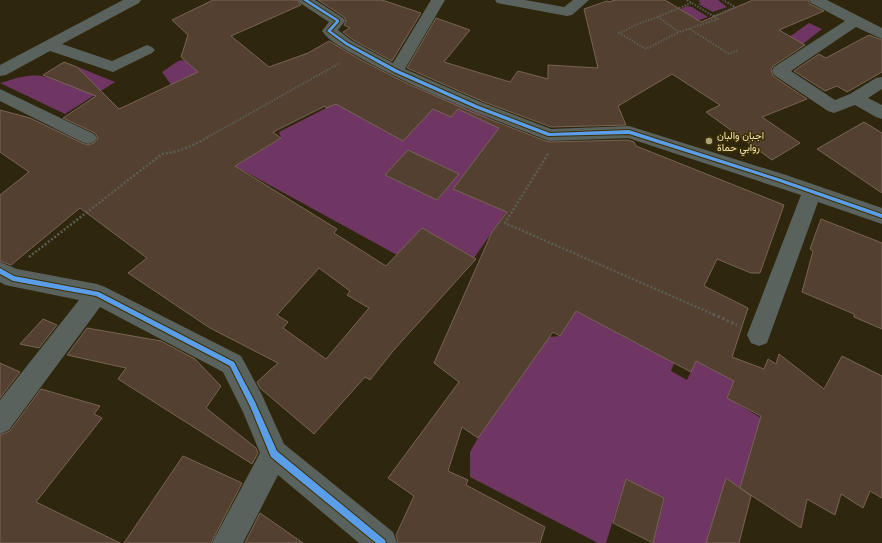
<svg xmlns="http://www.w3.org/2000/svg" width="882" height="543" font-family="Quicksand,Vazirmatn,sans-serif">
<rect width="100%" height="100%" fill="#2f270d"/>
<!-- green -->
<path fill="#6f3664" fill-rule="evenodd" d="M 700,0 L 718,0 L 727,7 L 713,12 L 698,4 L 701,3 L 698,1 Z
M 687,6 L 692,7 L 708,17 L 681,26 L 664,17 Z
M 809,23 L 822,29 L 785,58 L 758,59 Z
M 184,60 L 204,71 L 186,106 L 162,72 L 178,61 Z
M 78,67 L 115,82 L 65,114 L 0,83 C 21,77 34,71 55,80 Z
M 389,76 L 487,117 L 502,125 L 509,208 L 474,258 L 422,229 L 397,255 L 235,166 L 281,138 L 279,132 ZM 408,151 L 459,174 L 437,200 L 385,175 Z
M 576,311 L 674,363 L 671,371 L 687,380 L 696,361 L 734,381 L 728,398 L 761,418 L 740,488 L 726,479 L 706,543 L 653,543 L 664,499 L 626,479 L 606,543 L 598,543 L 470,477 L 470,452 L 478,438 L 549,337 L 560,336 Z"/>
<!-- building -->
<path fill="#544031" stroke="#786454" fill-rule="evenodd" d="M 213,0 L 297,0 L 301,5 L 231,36 L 269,67 L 308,53 L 329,41 L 361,60 L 406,83 L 474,113 L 543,140 L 550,142 L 628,140 L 634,142 L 636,146 L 784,205 L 760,273 L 751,273 L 717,259 L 704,286 L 748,308 L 732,357 L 764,369 L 768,359 L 776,364 L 779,354 L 824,389 L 842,356 L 882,376 L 882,498 L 870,491 L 863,508 L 841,494 L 835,515 L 807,499 L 801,528 L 740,488 L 761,416 L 727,398 L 734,381 L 696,361 L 691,372 L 576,311 L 560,336 L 553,332 L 478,438 L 462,427 L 448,471 L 468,480 L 466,485 L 545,527 L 540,543 L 398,543 L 396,535 L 414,496 L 388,478 L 459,382 L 434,363 L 492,232 L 507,212 L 453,189 L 499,128 L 458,109 L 451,117 L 433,109 L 403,141 L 336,104 L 326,108 L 325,106 L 273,132 L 281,138 L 235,166 L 337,229 L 334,233 L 386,266 L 422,228 L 476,259 L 393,351 L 370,380 L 365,377 L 314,434 L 260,388 L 257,382 L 278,363 L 210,328 L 128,273 L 147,258 L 80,208 L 11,265 L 0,261 L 0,195 L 29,172 L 0,152 L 0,110 L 30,118 L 82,143 L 88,145 L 94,143 L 98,138 L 95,133 L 63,118 L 96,96 L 43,75 L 64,62 L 77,67 L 119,109 L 198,72 L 181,57 L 188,35 L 172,20 ZM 319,268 L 350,291 L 347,295 L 369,308 L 326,359 L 283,328 L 288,322 L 277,315 Z
M 318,0 L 382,0 L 421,13 L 392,61 L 353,40 L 343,32 L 350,28 L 344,25 L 346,21 L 344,17 Z
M 615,0 L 665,0 L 701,22 L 753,0 L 808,0 L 810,4 L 824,11 L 779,30 L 805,45 L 773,66 L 771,70 L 773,76 L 807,99 L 762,117 L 800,143 L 772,160 L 706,112 L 720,105 L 672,74 L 618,106 L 626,125 L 551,127 L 484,102 L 407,68 L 436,18 L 470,30 L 444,62 L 510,82 L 518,71 L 548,79 L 548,65 L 598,68 L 584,9 L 607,1 L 609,2 Z
M 869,35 L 882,40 L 882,72 L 847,92 L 837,86 L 825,91 L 794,71 L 819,54 L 826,58 Z
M 864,122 L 882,133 L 882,193 L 817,149 Z
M 408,150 L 459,174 L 437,200 L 385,175 Z
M 821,219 L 882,243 L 882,329 L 854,317 L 854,314 L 802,292 L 813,251 L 810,249 Z
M 43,319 L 57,325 L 39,348 L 20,344 Z
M 87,328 L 161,341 L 195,359 L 221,386 L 206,408 L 256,448 L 258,453 L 252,464 L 118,379 L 126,368 L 67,355 Z
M 0,363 L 20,372 L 0,398 Z
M 41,389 L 100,406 L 94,414 L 102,418 L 36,502 L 120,543 L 0,543 L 0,435 L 10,431 Z
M 183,456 L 242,483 L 211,543 L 124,543 Z
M 726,478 L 751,496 L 739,543 L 706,543 Z
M 626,479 L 664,498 L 653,543 L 613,523 Z
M 260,513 L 303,543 L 245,543 Z"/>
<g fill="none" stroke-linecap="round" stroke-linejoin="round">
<!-- path-far2 -->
<path stroke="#5c5e54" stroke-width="2" stroke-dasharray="1.5 1.5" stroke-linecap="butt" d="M 687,0 L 718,19 L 679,32 L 658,17 L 691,3
M 714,16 L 735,7 L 723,0
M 658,17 L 640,23 L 619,33 L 646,49 L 679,32
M 690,29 L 729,54 L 739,50
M 206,138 L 340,63"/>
<!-- path-far1 -->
<path stroke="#5c5e54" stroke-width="2.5" stroke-dasharray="2 2" stroke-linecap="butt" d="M 548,154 L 505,223 L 715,315
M 29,257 L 162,154 C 179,152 193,146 208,137"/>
<!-- path -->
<path stroke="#5c5e54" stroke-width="3" stroke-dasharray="2.5 2.5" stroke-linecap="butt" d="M 713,314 L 737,325"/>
<!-- minor -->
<path fill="#5a625d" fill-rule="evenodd" d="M 123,0 L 141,0 L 139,3 L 62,44 L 112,61 L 147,45 L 152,47 L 155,50 L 152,53 L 113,72 L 50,51 L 6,75 L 0,76 L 0,65 Z
M 298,0 L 315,0 L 343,18 L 345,21 L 338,30 L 352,41 L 393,63 L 431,0 L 445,0 L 405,69 L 483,103 L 551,129 L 629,126 L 786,175 L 882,208 L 882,224 L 818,202 L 767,343 L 759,346 L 751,343 L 747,335 L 801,195 L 628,138 L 550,141 L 544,139 C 482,115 420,91 362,59 C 349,51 330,43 322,31 L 329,22 L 300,3 Z
M 495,0 L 525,0 L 564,7 L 573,0 L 589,0 L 572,15 L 567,16 L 502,4 L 497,3 Z
M 809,0 L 827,0 L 882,28 L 882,39 L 856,27 L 791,71 L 835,100 L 850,94 L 876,78 L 882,77 L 882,89 L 868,98 L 882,105 L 882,119 L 876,117 L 855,105 L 834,113 L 828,111 L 774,75 L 772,71 L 774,67 L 845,21 L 811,3 Z
M 0,89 L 94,134 L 97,138 L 94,142 L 88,144 L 82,142 L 0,101 Z
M 0,262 L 17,269 L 97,284 L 105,287 L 241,356 L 262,395 L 284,444 L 393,532 L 397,543 L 359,543 L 278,475 L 243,543 L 212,543 L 260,453 L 243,412 L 223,372 L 100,307 L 9,430 L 0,434 L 0,400 L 79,300 L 5,285 L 0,282 Z"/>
<defs>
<path id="cycleway" d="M 303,0 L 308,0 L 339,20 L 339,22 L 331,31 L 348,43 L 398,70 L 479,106 L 550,133 L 629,130 L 781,179 L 882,214 L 882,218 L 777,181 L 629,134 L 548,136 L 475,108 L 394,72 L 346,45 L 327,31 L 336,21 Z
M 0,268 L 14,276 L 99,292 L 234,362 L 255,402 L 277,451 L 385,540 L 386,543 L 376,543 L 271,457 L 250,406 L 230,366 L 96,296 L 13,281 L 0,274 Z"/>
</defs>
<!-- cycleway casing -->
<use href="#cycleway" stroke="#3c2f00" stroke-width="2"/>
<!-- cycleway -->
<use href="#cycleway" fill="#5a9eea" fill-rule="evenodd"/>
</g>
<!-- markers -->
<circle fill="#aca17d" stroke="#3c2f00" stroke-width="1.5" cx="709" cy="141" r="4"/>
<g text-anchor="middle" stroke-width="3" stroke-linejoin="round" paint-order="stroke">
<!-- poi labels -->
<g font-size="10" fill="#f0e3ba" stroke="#3c2f00" text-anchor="start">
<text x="717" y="139">اجبان والبان<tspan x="717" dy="12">روابي حماة</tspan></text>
</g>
</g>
</svg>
